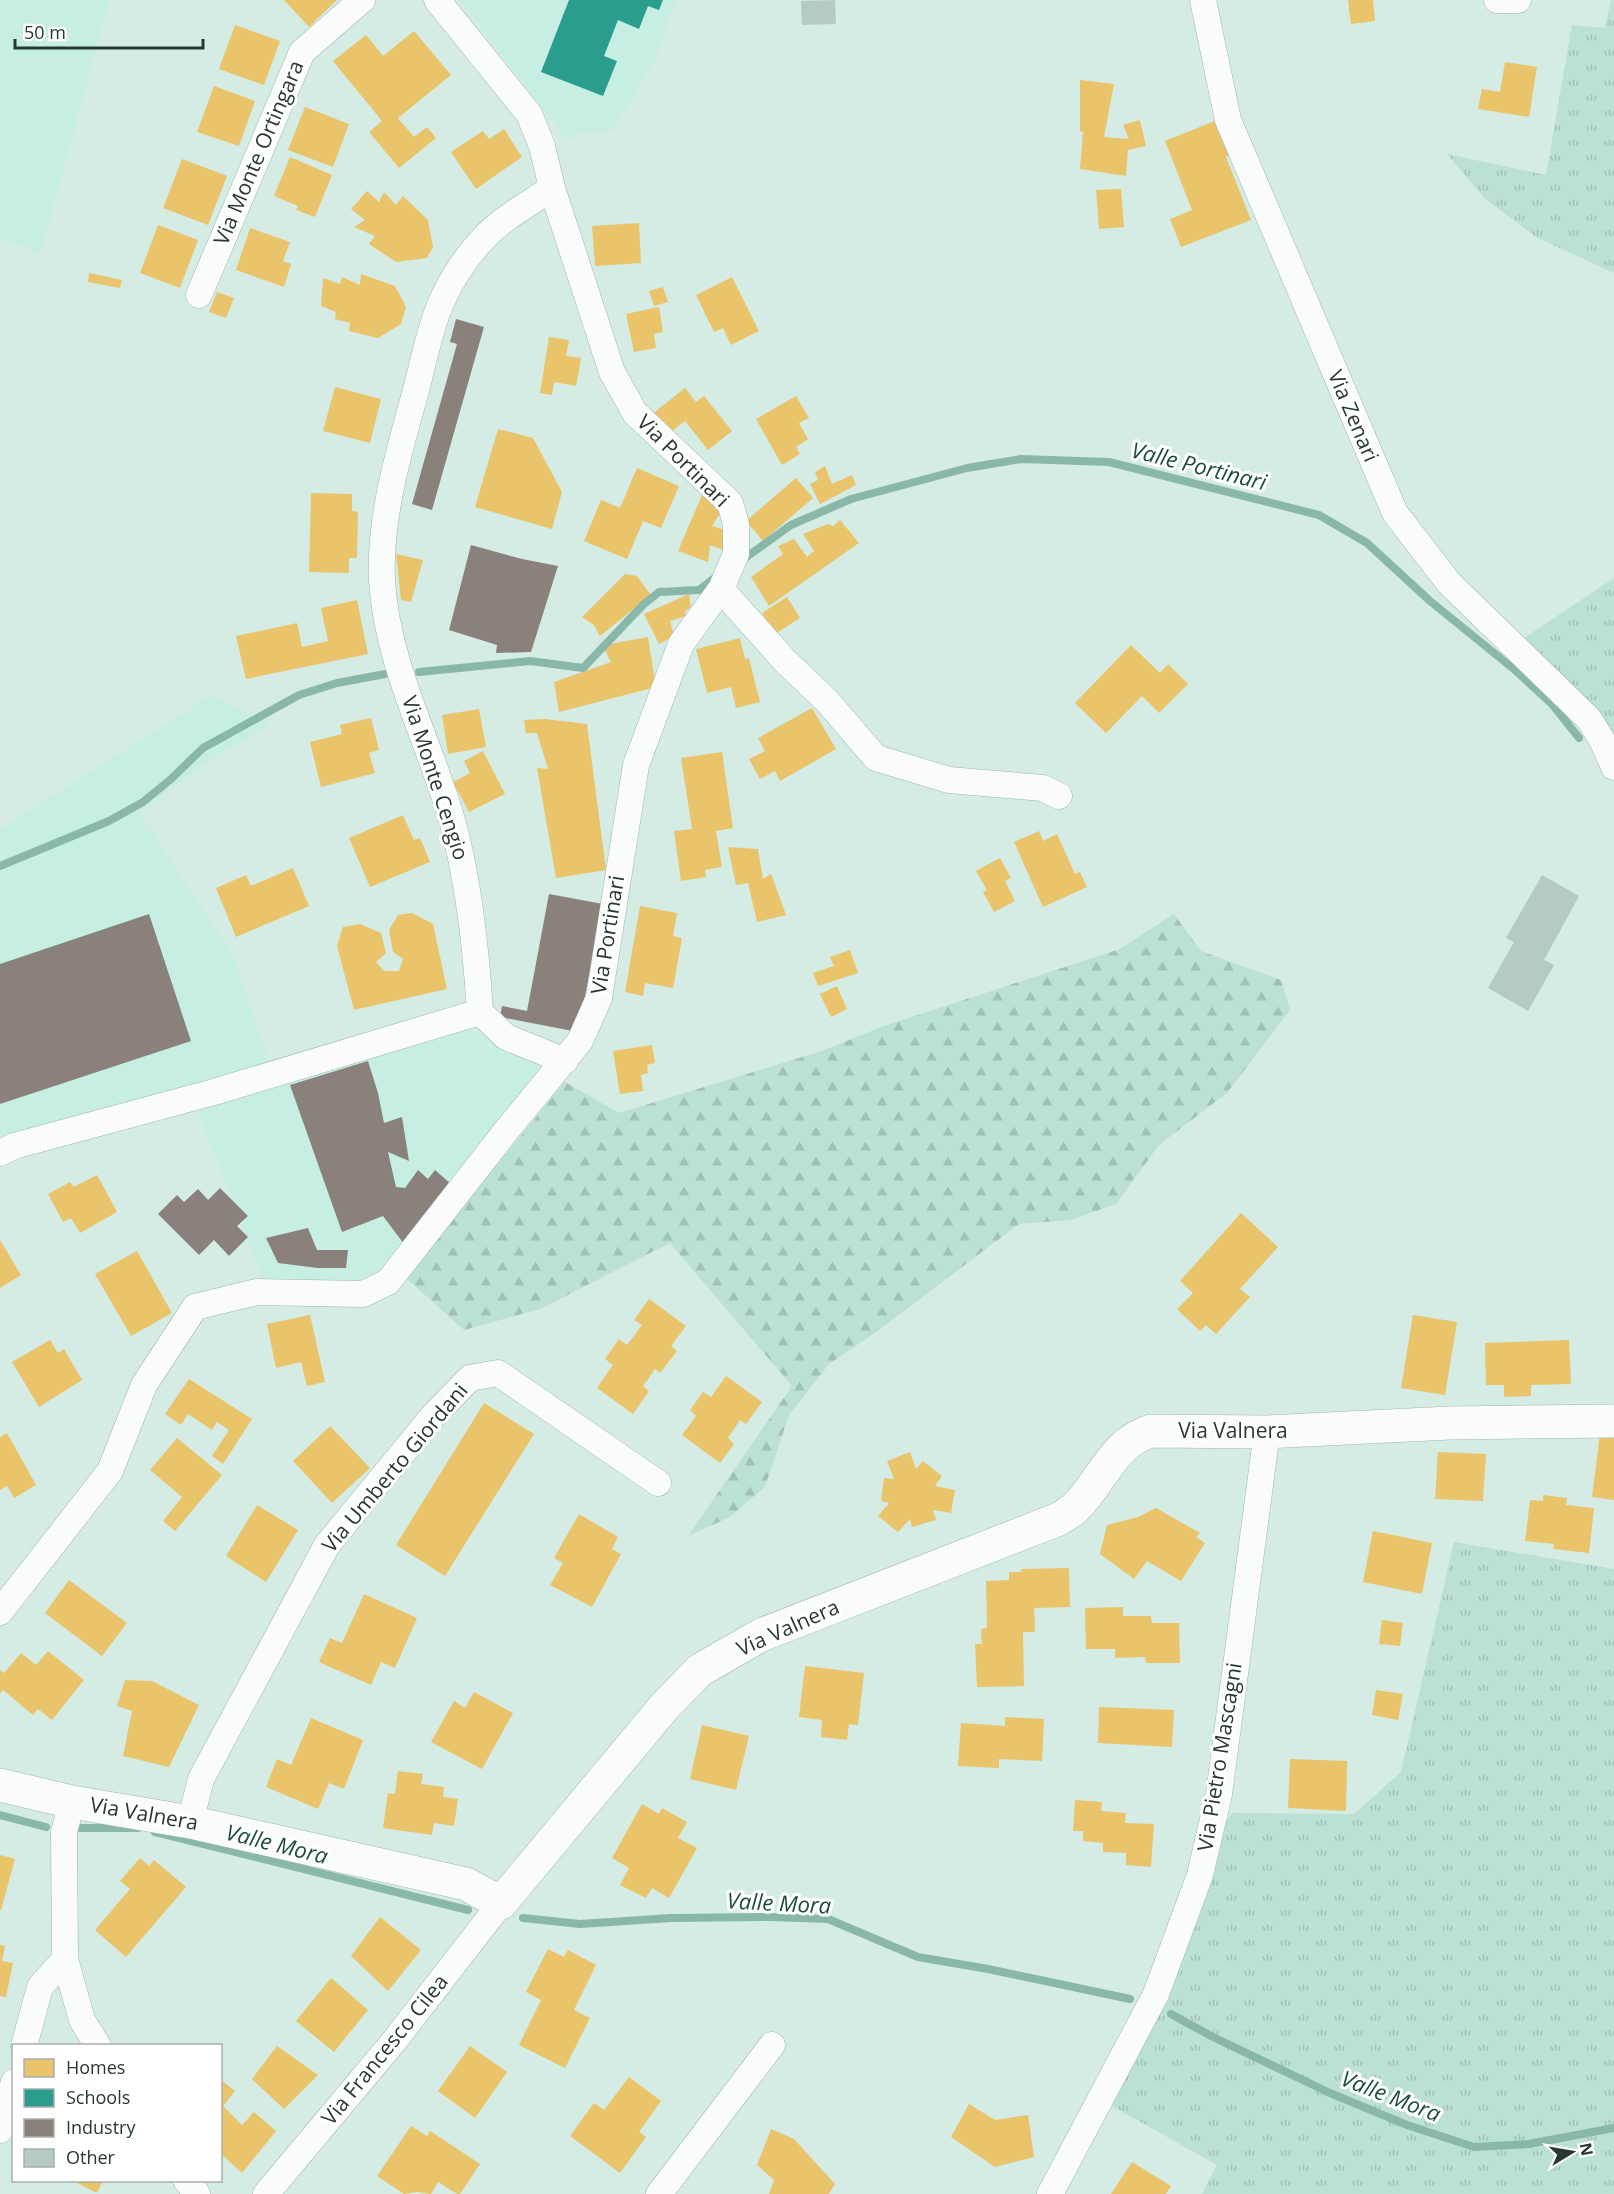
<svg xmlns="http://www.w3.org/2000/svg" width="1614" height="2194" font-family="'Open Sans',sans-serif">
<defs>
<pattern id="grass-tufts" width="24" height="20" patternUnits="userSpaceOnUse" patternTransform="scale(1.5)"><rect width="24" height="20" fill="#bbe0d5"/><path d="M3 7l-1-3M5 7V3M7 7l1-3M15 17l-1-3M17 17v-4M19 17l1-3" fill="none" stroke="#a1c1b7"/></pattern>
<pattern id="forest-firs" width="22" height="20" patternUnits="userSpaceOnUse" patternTransform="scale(1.5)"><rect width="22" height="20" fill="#bbe0d5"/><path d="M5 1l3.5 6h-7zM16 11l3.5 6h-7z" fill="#a1c1b7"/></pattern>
</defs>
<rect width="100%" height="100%" fill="#d4ece4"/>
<!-- built -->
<path fill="#c6eee2" d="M 0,0 L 109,0 L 41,253 L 0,239 Z
M 460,0 L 678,0 L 652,66 L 612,131 L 581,132 L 568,141 Z
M 213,695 L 270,725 L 224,750 L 140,812 L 232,953 L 276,1083 L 465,1027 L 565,1082 L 405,1277 L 345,1293 L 267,1290 L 197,1110 L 0,1154 L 0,829 Z"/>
<!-- grass -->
<path fill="url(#grass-tufts)" d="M 1611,0 L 1614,0 L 1614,273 L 1536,237 L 1484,198 L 1447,154 L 1546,175 L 1572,25 L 1605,28 Z
M 1614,578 L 1614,782 L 1583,721 L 1518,642 Z
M 1454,1542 L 1614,1569 L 1614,2194 L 1202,2194 L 1217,2165 L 1089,2093 L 1133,2017 L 1184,1886 L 1232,1813 L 1354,1814 L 1401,1772 Z"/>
<!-- forest -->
<path fill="url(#forest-firs)" d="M 1174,914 L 1201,951 L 1281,980 L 1290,1010 L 1227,1093 L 1159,1145 L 1116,1204 L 1071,1220 L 1019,1224 L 876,1332 L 829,1364 L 789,1415 L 765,1487 L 730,1517 L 688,1536 L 792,1386 L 670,1243 L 540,1309 L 464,1330 L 405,1277 L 565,1082 L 619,1113 L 822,1051 L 881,1027 L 1120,949 Z"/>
<!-- homes -->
<path fill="#e9c46a" d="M 284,0 L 337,0 L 309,27 Z
M 1348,0 L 1373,0 L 1375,21 L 1351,24 Z
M 235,25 L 280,41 L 264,85 L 219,69 Z
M 414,31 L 451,75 L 398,118 L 414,137 L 427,127 L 436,138 L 399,168 L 369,132 L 382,121 L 333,61 L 366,35 L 383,56 Z
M 1505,62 L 1537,67 L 1529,117 L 1478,109 L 1482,89 L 1500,92 Z
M 1080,80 L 1114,84 L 1104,137 L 1129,139 L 1123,125 L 1140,120 L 1146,146 L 1128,150 L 1126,176 L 1080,169 L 1083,132 L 1080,131 Z
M 214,86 L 255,101 L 239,146 L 197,132 Z
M 305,107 L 349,124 L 333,167 L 288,150 Z
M 1222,118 L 1235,153 L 1226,157 L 1251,220 L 1181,247 L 1170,219 L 1192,210 L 1165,141 Z
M 504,129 L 522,157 L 476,189 L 451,152 L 483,131 L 489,139 Z
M 290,157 L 332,175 L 315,217 L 296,210 L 298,206 L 274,196 Z
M 182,159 L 227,176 L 208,225 L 163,208 Z
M 1121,189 L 1124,227 L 1099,229 L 1096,190 Z
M 367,191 L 379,202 L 384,192 L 396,205 L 403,196 L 428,220 L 433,247 L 427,258 L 396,262 L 369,244 L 375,236 L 354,227 L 365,220 L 351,209 Z
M 639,223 L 641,263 L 595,266 L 592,226 Z
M 158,225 L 198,240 L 180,288 L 140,273 Z
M 250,228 L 290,242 L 283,261 L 291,264 L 284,287 L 236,270 Z
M 89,273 L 122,280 L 120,288 L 88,282 Z
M 361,274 L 395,286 L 406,307 L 401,324 L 378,338 L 349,331 L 350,323 L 335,319 L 336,312 L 321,306 L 323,278 L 340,284 L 342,277 L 360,285 Z
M 732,277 L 759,331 L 731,345 L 723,328 L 714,332 L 696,295 Z
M 663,287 L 668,302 L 654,306 L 649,291 Z
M 217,292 L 234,298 L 226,318 L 209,312 Z
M 659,307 L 663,332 L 654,334 L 656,348 L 634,352 L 626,314 Z
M 549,337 L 569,340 L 566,356 L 581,358 L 576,386 L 554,382 L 552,395 L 540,393 Z
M 335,387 L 381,399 L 370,443 L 323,431 Z
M 685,388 L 696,402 L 704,396 L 732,431 L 708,450 L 685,421 L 667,435 L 651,415 Z
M 796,396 L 809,418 L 799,423 L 808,439 L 796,447 L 800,454 L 782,465 L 756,419 Z
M 498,429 L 533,438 L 562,492 L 552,529 L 475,507 Z
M 825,466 L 832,484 L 852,475 L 856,485 L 820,504 L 810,484 L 818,480 L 815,472 Z
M 637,468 L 679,486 L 661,528 L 643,521 L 627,559 L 584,541 L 601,500 L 620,508 Z
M 796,478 L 813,498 L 763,541 L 746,521 Z
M 311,493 L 352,494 L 352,511 L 358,512 L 357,558 L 349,558 L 349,573 L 309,572 Z
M 702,495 L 713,502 L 725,506 L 712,526 L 728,531 L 724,550 L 710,545 L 708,562 L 678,551 Z
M 840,520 L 859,543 L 769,606 L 751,577 L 783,554 L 778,546 L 794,539 L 807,557 L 814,551 L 803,534 L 828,524 L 833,526 Z
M 396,554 L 423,560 L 411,602 L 401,600 Z
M 625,574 L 637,576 L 651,595 L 600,636 L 594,625 L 582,617 Z
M 689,594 L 691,607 L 685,611 L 686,616 L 670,621 L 674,636 L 659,644 L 644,614 Z
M 787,597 L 800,618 L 775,634 L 762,613 Z
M 357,600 L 368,654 L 246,679 L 236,636 L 297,623 L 302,647 L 328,641 L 321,608 Z
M 648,637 L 656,687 L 559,712 L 554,682 L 611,662 L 605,650 L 610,644 Z
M 740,638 L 745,659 L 749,658 L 760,702 L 736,708 L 731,687 L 707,693 L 696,649 Z
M 1131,645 L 1160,673 L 1168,664 L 1188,684 L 1159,713 L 1142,696 L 1106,733 L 1075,703 Z
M 812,708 L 836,749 L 780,781 L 775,771 L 760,779 L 749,759 L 765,751 L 758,738 Z
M 479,709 L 486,747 L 448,754 L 442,715 Z
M 371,718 L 379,750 L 369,753 L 375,773 L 321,787 L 310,742 L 342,734 L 340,725 Z
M 545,719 L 587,724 L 606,870 L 556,878 L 537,768 L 548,769 L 537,733 L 526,733 L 524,720 Z
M 483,751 L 505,794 L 469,812 L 453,782 L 470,773 L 464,761 Z
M 722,752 L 733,828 L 716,831 L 722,867 L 705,870 L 706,877 L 681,881 L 674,831 L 692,829 L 681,758 Z
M 403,815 L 414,840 L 420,838 L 430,862 L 370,887 L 349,838 Z
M 1039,831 L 1043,841 L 1057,834 L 1075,874 L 1080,872 L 1087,887 L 1043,907 L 1014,842 Z
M 728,847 L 758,849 L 763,879 L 771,874 L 786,915 L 757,922 L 748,883 L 736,885 Z
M 1000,858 L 1011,878 L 1005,881 L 1015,901 L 994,912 L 983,892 L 987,890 L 976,871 Z
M 293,868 L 309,906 L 236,937 L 216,888 L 246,875 L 251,886 Z
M 640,906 L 677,913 L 673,936 L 682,938 L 673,988 L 645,983 L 643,996 L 625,992 Z
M 412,913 L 433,924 L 447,989 L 354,1010 L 337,946 L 343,927 L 360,924 L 381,933 L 386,953 L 376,962 L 384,971 L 399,971 L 403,959 L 393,952 L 389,930 L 398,915 Z
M 850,950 L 858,973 L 818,986 L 813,973 L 834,966 L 830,957 Z
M 837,986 L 847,1009 L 831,1017 L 820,994 Z
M 652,1045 L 655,1063 L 647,1065 L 648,1073 L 641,1075 L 643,1091 L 620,1094 L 613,1051 Z
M 97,1175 L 117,1212 L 80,1233 L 71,1218 L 63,1222 L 48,1194 L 70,1182 L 74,1187 Z
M 1241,1213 L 1278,1247 L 1240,1289 L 1250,1297 L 1216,1334 L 1206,1325 L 1200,1331 L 1177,1309 L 1193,1293 L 1180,1281 Z
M 0,1240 L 21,1275 L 0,1288 Z
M 137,1251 L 172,1313 L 131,1336 L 95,1274 Z
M 649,1299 L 686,1326 L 671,1346 L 677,1351 L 660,1373 L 655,1369 L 643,1386 L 649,1391 L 633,1414 L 597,1388 L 613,1365 L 605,1359 L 619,1339 L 627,1345 L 642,1325 L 634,1320 Z
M 310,1315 L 325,1382 L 307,1386 L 301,1362 L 276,1368 L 267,1324 Z
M 1413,1315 L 1457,1322 L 1445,1395 L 1401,1388 Z
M 50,1340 L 58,1353 L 64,1349 L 82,1380 L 39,1407 L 12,1362 Z
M 1569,1340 L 1571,1384 L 1531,1385 L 1531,1396 L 1504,1397 L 1504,1385 L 1486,1385 L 1485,1343 Z
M 726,1376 L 762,1402 L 746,1424 L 740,1420 L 728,1438 L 734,1444 L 720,1463 L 682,1435 L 696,1416 L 690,1410 L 703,1392 L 711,1397 Z
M 189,1379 L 252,1419 L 223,1464 L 212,1456 L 229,1430 L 217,1422 L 212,1430 L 188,1414 L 181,1425 L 165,1414 Z
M 484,1403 L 534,1434 L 445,1576 L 396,1545 Z
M 330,1426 L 370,1468 L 332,1503 L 293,1461 Z
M 7,1433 L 36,1485 L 14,1498 L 7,1486 L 0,1490 L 0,1437 Z
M 1600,1433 L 1614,1435 L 1614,1500 L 1592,1497 Z
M 177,1438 L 222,1475 L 175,1531 L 163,1521 L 182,1497 L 150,1470 Z
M 910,1452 L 916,1469 L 923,1461 L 942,1476 L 935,1486 L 955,1490 L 951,1513 L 933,1510 L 936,1520 L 912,1527 L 910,1519 L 898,1532 L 878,1516 L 889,1503 L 881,1501 L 884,1478 L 894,1479 L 887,1461 Z
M 1438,1452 L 1486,1454 L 1483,1501 L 1435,1499 Z
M 1543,1495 L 1567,1498 L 1566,1505 L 1594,1508 L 1589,1553 L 1553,1549 L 1554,1544 L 1525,1541 L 1530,1500 L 1543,1501 Z
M 257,1505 L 298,1530 L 266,1582 L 226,1556 Z
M 1156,1508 L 1200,1533 L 1196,1537 L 1205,1543 L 1181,1581 L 1147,1561 L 1134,1579 L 1100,1554 L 1107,1525 L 1138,1517 Z
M 579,1514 L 618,1537 L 612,1549 L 621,1554 L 592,1607 L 550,1585 L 563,1563 L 554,1558 Z
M 1373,1531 L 1432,1543 L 1422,1594 L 1363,1582 Z
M 1069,1568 L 1070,1607 L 1034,1608 L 1035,1632 L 1023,1632 L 1024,1686 L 977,1687 L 975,1644 L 982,1644 L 981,1629 L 987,1628 L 986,1581 L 1009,1580 L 1009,1572 L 1021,1572 L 1021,1569 Z
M 69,1580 L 127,1623 L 102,1656 L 45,1613 Z
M 364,1594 L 417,1618 L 395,1668 L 381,1662 L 371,1685 L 319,1662 L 330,1638 L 342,1643 Z
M 1123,1607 L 1123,1616 L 1151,1616 L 1152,1623 L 1179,1623 L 1180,1663 L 1146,1663 L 1145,1657 L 1115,1658 L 1115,1649 L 1086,1649 L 1085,1608 Z
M 1382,1620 L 1403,1623 L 1400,1646 L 1379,1644 Z
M 48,1651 L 84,1680 L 52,1720 L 38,1709 L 33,1715 L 3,1690 L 0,1694 L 0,1670 L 4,1673 L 21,1653 L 36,1665 Z
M 805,1666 L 864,1673 L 858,1725 L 849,1724 L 847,1740 L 821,1737 L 822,1720 L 799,1717 Z
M 125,1680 L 152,1681 L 199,1705 L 169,1767 L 123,1756 L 132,1711 L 117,1706 Z
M 1376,1690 L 1403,1694 L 1398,1720 L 1372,1715 Z
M 474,1692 L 513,1713 L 482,1769 L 431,1742 L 454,1701 L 465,1708 Z
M 1099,1707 L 1174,1710 L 1172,1747 L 1098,1743 Z
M 1005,1717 L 1044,1719 L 1042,1761 L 999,1759 L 999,1768 L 958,1766 L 961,1723 L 1005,1726 Z
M 311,1718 L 363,1740 L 344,1789 L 329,1783 L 318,1809 L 266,1787 L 277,1759 L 291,1765 Z
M 702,1725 L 749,1736 L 736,1790 L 690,1779 Z
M 1290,1759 L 1347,1761 L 1346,1811 L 1288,1808 Z
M 398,1771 L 423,1774 L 421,1784 L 444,1787 L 443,1797 L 458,1799 L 454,1826 L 434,1823 L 432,1835 L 383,1828 L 388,1793 L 395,1794 Z
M 1075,1800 L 1102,1802 L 1101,1811 L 1126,1813 L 1125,1823 L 1154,1824 L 1151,1867 L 1126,1865 L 1126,1853 L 1103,1852 L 1103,1843 L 1083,1841 L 1083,1831 L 1073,1831 Z
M 642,1804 L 659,1814 L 662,1808 L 687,1822 L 678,1838 L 697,1848 L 669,1898 L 652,1888 L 646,1898 L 620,1885 L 629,1868 L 612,1858 Z
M 0,1855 L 15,1859 L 1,1910 L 0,1910 Z
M 140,1858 L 149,1866 L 154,1860 L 186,1887 L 126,1957 L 95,1930 L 130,1889 L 120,1881 Z
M 380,1917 L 421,1950 L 388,1991 L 351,1956 Z
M 0,1945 L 5,1946 L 2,1961 L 13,1963 L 6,1997 L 0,1996 Z
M 548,1949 L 564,1957 L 568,1950 L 596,1965 L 574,2010 L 590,2018 L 565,2068 L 519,2045 L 541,2000 L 526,1992 Z
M 331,1978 L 368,2010 L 334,2052 L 296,2021 Z
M 277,2046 L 318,2075 L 284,2109 L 252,2079 Z
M 470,2046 L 507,2072 L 475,2118 L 438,2091 Z
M 629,2077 L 661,2101 L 639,2132 L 646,2137 L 620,2173 L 570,2136 L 594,2103 L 604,2110 Z
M 220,2079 L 235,2091 L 223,2106 L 242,2125 L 254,2112 L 276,2131 L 242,2173 L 220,2153 Z
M 969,2104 L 995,2120 L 1028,2115 L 1034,2157 L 995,2167 L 951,2137 Z
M 411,2126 L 427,2136 L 430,2131 L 480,2164 L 460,2194 L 457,2194 L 438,2182 L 431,2194 L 417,2192 L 404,2194 L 377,2176 Z
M 771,2129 L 794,2139 L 835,2184 L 829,2194 L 769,2194 L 774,2180 L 757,2165 Z
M 1132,2162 L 1171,2186 L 1166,2194 L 1111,2194 Z
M 71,2180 L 103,2180 L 97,2193 Z"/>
<!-- schools -->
<path fill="#2a9d8f" d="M 569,0 L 663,0 L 659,10 L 648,6 L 639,29 L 618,20 L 604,56 L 617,61 L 603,96 L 541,72 Z"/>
<!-- industry -->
<path fill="#8a817c" d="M 456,319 L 484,327 L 432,510 L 412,504 L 457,344 L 450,342 Z
M 471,545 L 522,559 L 558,566 L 531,652 L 496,653 L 497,645 L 449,630 Z
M 549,894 L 603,904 L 578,1032 L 500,1017 L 502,1006 L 527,1011 Z
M 149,914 L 191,1041 L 0,1104 L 0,964 Z
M 368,1061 L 378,1093 L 384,1123 L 402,1117 L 409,1161 L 388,1152 L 396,1187 L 405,1188 L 418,1170 L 428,1179 L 435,1170 L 451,1184 L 404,1244 L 383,1216 L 342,1232 L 290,1085 Z
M 220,1188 L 248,1216 L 237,1226 L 248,1237 L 229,1256 L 214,1240 L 199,1255 L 158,1214 L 177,1195 L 184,1202 L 198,1189 L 208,1200 Z
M 308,1228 L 317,1250 L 348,1250 L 346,1268 L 318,1268 L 278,1263 L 266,1238 Z"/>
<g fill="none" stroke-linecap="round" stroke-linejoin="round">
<!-- stream -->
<path stroke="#89b8aa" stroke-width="8" d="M 745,558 L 791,525 L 851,499 L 967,468 L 1021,459 L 1109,462 L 1319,515 L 1367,543 L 1430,601 L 1515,670 L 1552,704 L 1579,738
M 419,672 L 530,661 L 583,668 L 643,605 L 659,592 L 699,590 L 716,577
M 0,866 L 109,821 L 143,802 L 171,779 L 203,748 L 299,695 L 337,683 L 385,674
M 0,1815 L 46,1827
M 76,1828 L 138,1828
M 155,1832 L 468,1910
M 523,1918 L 580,1924 L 671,1918 L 770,1917 L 828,1919 L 918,1957 L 988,1969 L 1130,1999
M 1171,2014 L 1213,2037 L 1330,2093 L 1407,2125 L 1474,2147 L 1529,2144 L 1614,2128"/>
</g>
<!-- building -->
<path fill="#b5cac4" d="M 835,0 L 836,24 L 802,25 L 801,1 Z
M 1542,875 L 1579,896 L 1544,960 L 1554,965 L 1528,1011 L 1488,988 L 1514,942 L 1506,938 Z"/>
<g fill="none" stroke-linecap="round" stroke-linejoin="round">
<defs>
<path id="minor" d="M 1203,0 L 1228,120 L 1395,513 L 1449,583 L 1589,719 L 1603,742 L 1614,767
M 1497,0 L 1518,0
M 199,295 L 302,52 L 362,0
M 721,589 L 785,661 L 827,701 L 876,758 L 949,780 L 1043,788 L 1059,796
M 480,1012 L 506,1037 L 565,1061
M 0,1153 L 14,1146 L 214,1092 L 480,1012 C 476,947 469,882 452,820 C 429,741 387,664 382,581 C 379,517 399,452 416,390 C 423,364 430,327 441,303 C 451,280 466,257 483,239 C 502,218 529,204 552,188
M 0,1612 L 110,1471 L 144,1385 L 195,1307 L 256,1292 L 363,1294 L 388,1282 L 506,1131 L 580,1041 L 599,998 L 636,765 L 681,644 L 721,589 L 736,554 L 736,524 L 730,503 L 635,413 L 612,372 L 552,188 L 542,146 L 529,114 L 437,0
M 72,1802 L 64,1832 L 65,1959 L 82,2020 L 98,2046
M 190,1822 L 201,1779 L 327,1545 L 433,1416 L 470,1378 L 498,1373 L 658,1483
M 24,2046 L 40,1987 L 65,1959
M 0,2130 L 14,2082
M 186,2180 L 197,2194
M 266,2194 L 395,2040 L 501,1903
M 659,2194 L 772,2045
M 1050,2194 L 1156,1994 L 1200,1875 L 1219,1794 L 1267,1432"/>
<path id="tertiary" d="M 0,1785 L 72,1802 L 190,1822 L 466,1884 L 501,1903 L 664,1707 L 700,1670 L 761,1635 L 1059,1519 C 1065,1515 1071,1512 1075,1508 C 1102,1482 1112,1443 1151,1431 L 1267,1432 L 1450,1423 L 1614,1421"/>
</defs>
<!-- minor casing -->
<use href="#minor" stroke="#a2b5af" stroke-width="27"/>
<!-- tertiary casing -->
<use href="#tertiary" stroke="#a2b5af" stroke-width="34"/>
<!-- minor -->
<use href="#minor" stroke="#f9fcfb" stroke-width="26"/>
<!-- tertiary -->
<use href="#tertiary" stroke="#f9fcfb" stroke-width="33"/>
</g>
<g text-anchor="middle" stroke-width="6" stroke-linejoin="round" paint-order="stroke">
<!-- street labels -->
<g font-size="21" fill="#273833" stroke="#fff">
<text transform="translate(259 153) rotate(-67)" y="7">Via Monte Ortingara</text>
<text transform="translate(1353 416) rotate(67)" y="7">Via Zenari</text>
<text transform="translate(683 461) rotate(45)" y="7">Via Portinari</text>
<text transform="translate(435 778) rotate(72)" y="7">Via Monte Cengio</text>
<text transform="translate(608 935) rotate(-81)" y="7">Via Portinari</text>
<text x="1233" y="1438">Via Valnera</text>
<text transform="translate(395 1468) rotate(-50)" y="7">Via Umberto Giordani</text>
<text transform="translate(788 1628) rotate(-24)" y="7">Via Valnera</text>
<text transform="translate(1220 1757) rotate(-81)" y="7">Via Pietro Mascagni</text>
<text transform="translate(144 1814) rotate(10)" y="7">Via Valnera</text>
<text transform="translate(385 2050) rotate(-51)" y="7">Via Francesco Cilea</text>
</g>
<!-- water labels -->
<g font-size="22" font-style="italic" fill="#1c4c40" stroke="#fff">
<text transform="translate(1199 466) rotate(14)" y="8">Valle Portinari</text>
<text transform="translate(277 1844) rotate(14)" y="8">Valle Mora</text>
<text transform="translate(779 1903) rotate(3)" y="8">Valle Mora</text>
<text transform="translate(1391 2096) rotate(21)" y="8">Valle Mora</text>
</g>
</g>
<!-- legend -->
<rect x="12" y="2044" width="210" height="138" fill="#ffffff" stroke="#a9afad" stroke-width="1.5"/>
<rect x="24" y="2059" width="30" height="18" fill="#e9c46a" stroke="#a9afad" stroke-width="1.5"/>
<text x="66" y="2074" font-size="18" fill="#273833">Homes</text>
<rect x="24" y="2089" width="30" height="18" fill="#2a9d8f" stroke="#a9afad" stroke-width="1.5"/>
<text x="66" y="2104" font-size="18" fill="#273833">Schools</text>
<rect x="24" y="2119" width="30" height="18" fill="#8a817c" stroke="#a9afad" stroke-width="1.5"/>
<text x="66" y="2134" font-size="18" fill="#273833">Industry</text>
<rect x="24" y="2149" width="30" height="18" fill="#b5cac4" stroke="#a9afad" stroke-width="1.5"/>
<text x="66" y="2164" font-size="18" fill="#273833">Other</text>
<!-- north arrow -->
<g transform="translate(1572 2152) rotate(79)" stroke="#ffffff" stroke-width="4.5" paint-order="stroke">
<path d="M0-4.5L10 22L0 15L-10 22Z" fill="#273833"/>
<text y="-9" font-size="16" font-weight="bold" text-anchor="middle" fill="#273833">N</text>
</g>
<!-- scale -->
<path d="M15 39v9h188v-9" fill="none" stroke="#273833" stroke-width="3"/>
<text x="24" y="39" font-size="18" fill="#273833" stroke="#ffffff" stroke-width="4.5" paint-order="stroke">50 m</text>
</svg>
